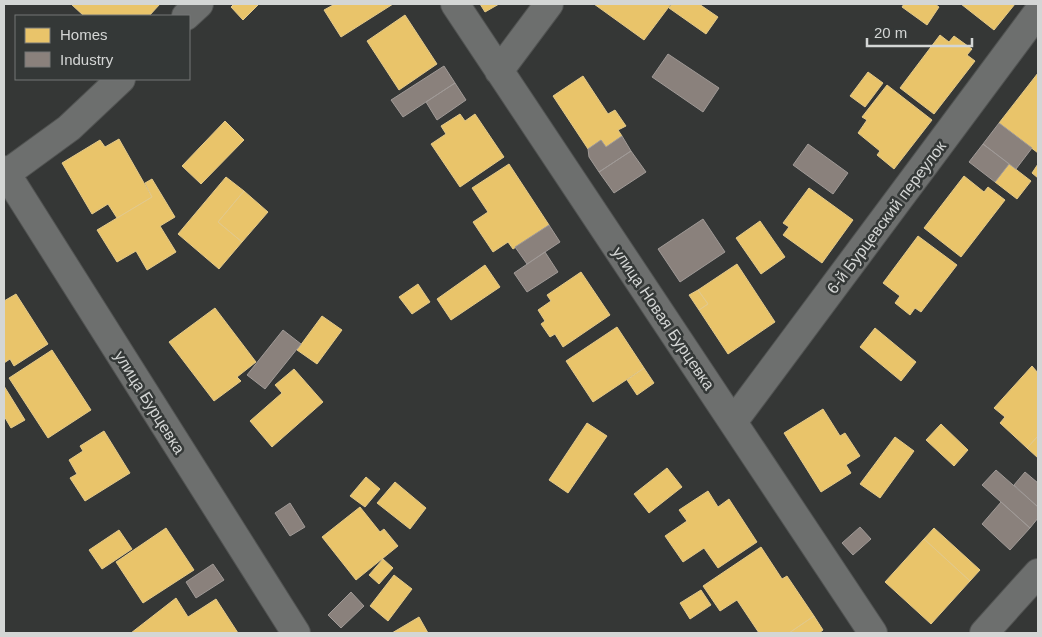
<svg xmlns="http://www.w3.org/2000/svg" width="1042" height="637" font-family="Arial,sans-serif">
<rect width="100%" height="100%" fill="#353736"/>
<!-- homes -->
<path fill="#e9c46a" stroke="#e3c98a" d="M 71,4 L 160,4 L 149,16 L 84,16 Z
M 234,4 L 259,4 L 243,20 L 231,7 Z
M 335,4 L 393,4 L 341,37 L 324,10 Z
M 480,4 L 499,4 L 485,12 Z
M 594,4 L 671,4 L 644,40 Z
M 672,4 L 699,4 L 718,17 L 706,34 L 669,8 Z
M 904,4 L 935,4 L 939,7 L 927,25 L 902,7 Z
M 961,4 L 1015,4 L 994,30 Z
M 405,15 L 437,64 L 399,90 L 367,41 Z
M 940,35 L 949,42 L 954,36 L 972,49 L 967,55 L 975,61 L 934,114 L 900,88 Z
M 868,72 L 883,83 L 865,107 L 850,96 Z
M 1038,73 L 1038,153 L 999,123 Z
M 583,76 L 608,114 L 615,110 L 626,126 L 618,130 L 622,136 L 606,147 L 601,140 L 588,149 L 553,96 Z
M 887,85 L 932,120 L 894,169 L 877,155 L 880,151 L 858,133 L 867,120 L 862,117 Z
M 460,114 L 465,121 L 475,114 L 504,157 L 460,187 L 431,144 L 446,134 L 441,126 Z
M 225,121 L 244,140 L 201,184 L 182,166 Z
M 119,139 L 152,197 L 117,218 L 108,204 L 92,214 L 62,163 L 100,140 L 105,147 Z
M 509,164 L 549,225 L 513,249 L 508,242 L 493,252 L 473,222 L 488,212 L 472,188 Z
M 1009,164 L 1031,181 L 1017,199 L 995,182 Z
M 1038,164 L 1038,178 L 1032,173 Z
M 964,176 L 984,192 L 988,187 L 1005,200 L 961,257 L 924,228 Z
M 226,177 L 244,191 L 218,222 L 242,242 L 219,269 L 178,234 Z
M 152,179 L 175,217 L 160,226 L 176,252 L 147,270 L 136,251 L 117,262 L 97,230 L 152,197 L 145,183 Z
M 809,188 L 853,220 L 822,263 L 783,235 L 789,227 L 783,223 Z
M 244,191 L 268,212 L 242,242 L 218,222 Z
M 760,221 L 785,257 L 761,274 L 736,238 Z
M 918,236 L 957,265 L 921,312 L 915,308 L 910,315 L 895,303 L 900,296 L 883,283 Z
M 737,264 L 775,322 L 728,354 L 699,310 L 708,304 L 698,290 Z
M 485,265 L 500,287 L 451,320 L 437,299 Z
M 581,272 L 610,315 L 563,347 L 555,334 L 550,337 L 541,324 L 545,321 L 538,310 L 551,301 L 547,295 Z
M 418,284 L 430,302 L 412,314 L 399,297 Z
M 698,290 L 708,304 L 699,310 L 689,295 Z
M 16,294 L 48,344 L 14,366 L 10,359 L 4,363 L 4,301 Z
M 215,308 L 256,362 L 237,377 L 241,381 L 214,401 L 169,342 Z
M 322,316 L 342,330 L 317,364 L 297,350 Z
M 617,327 L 644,368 L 593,402 L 566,361 Z
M 875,328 L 916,362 L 901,381 L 860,347 Z
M 52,350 L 91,410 L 48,438 L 9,378 Z
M 1032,366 L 1038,373 L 1038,436 L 1027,448 L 1000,423 L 1005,417 L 994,408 Z
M 644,368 L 654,383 L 637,395 L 627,380 Z
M 294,369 L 323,402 L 272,447 L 250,421 L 282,393 L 275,385 Z
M 4,386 L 25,420 L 11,428 L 4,416 Z
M 823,409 L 840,436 L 845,433 L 860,456 L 846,465 L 851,473 L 821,492 L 784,433 Z
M 587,423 L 607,436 L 568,493 L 549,480 Z
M 941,424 L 968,450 L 954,466 L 926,440 Z
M 104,431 L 130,473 L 85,501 L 70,478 L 77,474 L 69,460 L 83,451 L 80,446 Z
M 1038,436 L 1038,458 L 1027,448 Z
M 895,437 L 914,451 L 880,498 L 860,484 Z
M 667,468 L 682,487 L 649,513 L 634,494 Z
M 366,477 L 380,489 L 365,507 L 350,496 Z
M 395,482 L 426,508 L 410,529 L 377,503 Z
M 708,491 L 718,507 L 729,499 L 757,542 L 718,568 L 704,548 L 683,562 L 665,536 L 687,521 L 679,510 Z
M 360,507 L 380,532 L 384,529 L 398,546 L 356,580 L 322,537 Z
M 166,528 L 194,570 L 143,603 L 116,562 Z
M 934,528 L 980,570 L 970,581 L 924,539 Z
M 119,530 L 132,549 L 102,569 L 89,550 Z
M 924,539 L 970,581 L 931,624 L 885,582 Z
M 761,547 L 782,579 L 787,576 L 814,616 L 789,633 L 759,633 L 737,600 L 720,611 L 703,586 Z
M 383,559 L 393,568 L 379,584 L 369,575 Z
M 394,575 L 412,589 L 388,621 L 370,606 Z
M 701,590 L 711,605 L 690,619 L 680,603 Z
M 176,598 L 188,617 L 216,599 L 238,633 L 131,633 Z
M 814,616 L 823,630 L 819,633 L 789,633 Z
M 419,617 L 428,633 L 392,633 Z"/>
<!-- industry -->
<path fill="#8a817c" stroke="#a09a97" d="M 668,54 L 719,88 L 703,112 L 652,77 Z
M 444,66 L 455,83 L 403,117 L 391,100 Z
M 455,83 L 466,100 L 437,120 L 426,102 Z
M 999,123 L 1032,148 L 1016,169 L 983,144 Z
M 622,136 L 631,151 L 599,172 L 589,157 L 588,149 L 601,140 L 606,147 Z
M 808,144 L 848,173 L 833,194 L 793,165 Z
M 983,144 L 1009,164 L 995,182 L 969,162 Z
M 631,151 L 646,172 L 614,193 L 599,172 Z
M 703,219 L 725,252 L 680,282 L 658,249 Z
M 549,225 L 560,242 L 527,264 L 515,247 Z
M 545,252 L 558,272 L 527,292 L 514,273 Z
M 283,330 L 301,344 L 265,389 L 247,375 Z
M 996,470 L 1038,507 L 1038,518 L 1030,528 L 982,485 Z
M 1025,472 L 1038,483 L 1038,507 L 1014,485 Z
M 1001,502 L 1030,528 L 1010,550 L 982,524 Z
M 290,503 L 305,527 L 290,536 L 275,513 Z
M 860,527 L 871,539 L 853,555 L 842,543 Z
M 213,564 L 224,580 L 196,598 L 186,582 Z
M 351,592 L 364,606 L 341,628 L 328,615 Z"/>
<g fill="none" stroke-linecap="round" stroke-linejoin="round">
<defs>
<path id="minor" d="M 455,4 L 873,633
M 186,16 L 199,4
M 499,71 L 549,4
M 4,170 L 296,633
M 6,174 L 69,128 L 121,79
M 733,422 L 1038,12
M 984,633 L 1038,573"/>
</defs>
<!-- minor casing -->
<use href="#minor" stroke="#515352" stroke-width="30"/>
<!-- minor -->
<use href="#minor" stroke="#6d6f6e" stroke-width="28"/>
</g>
<g text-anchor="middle" stroke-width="5" stroke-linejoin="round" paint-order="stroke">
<!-- street labels -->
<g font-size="16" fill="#d4d6d5" stroke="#343837">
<text transform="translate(886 217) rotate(-53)" y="6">6-й Бурцевский переулок</text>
<text transform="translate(664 318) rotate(56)" y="6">улица Новая Бурцевка</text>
<text transform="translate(150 402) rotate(58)" y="6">улица Бурцевка</text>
</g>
</g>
<!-- border -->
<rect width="1042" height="637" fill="none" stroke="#d4d6d5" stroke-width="10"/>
<!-- legend -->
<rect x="15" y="15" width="175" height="65" fill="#343837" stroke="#747776"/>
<rect x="25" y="28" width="25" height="15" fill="#e9c46a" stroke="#747776"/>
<text x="60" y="40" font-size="15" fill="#d4d6d5">Homes</text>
<rect x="25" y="52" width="25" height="15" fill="#8a817c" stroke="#747776"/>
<text x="60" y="65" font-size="15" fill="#d4d6d5">Industry</text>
<!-- scale -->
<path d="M867 38v8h105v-8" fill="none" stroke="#d4d6d5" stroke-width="2.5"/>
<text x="874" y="38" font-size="15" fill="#d4d6d5" stroke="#343837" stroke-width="4" paint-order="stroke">20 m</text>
</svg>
